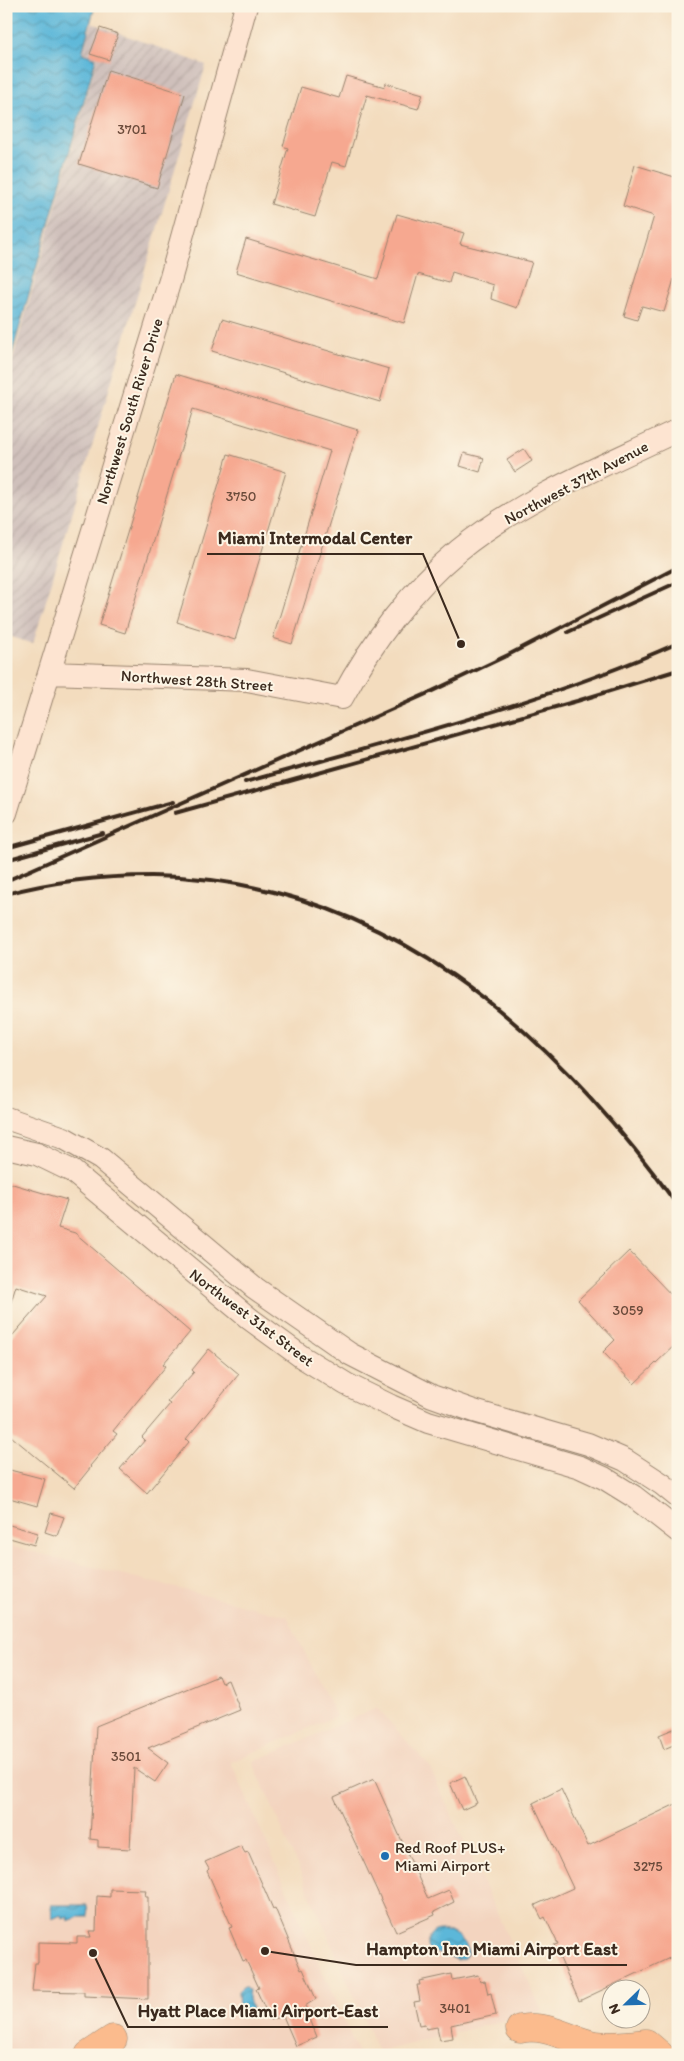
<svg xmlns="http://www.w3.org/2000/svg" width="684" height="2061" font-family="Itim,sans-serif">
<defs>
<pattern id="industrial-furrows" width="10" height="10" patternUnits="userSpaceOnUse" patternTransform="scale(1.25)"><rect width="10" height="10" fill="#cfc0bb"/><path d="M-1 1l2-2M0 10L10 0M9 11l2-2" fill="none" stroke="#b3a5a0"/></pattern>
<pattern id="water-waves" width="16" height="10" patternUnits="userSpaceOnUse" patternTransform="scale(1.25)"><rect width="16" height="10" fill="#5bb7d9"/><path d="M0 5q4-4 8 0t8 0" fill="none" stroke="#4c95af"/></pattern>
</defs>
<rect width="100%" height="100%" fill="#fcf5e5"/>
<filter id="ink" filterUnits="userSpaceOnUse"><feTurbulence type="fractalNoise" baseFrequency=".02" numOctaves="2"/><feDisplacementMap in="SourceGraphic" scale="10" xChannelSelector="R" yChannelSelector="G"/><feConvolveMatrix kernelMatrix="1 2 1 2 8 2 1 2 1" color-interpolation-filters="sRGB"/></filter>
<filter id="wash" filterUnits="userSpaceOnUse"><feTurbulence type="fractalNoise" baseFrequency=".0096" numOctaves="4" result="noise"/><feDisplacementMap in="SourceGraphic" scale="20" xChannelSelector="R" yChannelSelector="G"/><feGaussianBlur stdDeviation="1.12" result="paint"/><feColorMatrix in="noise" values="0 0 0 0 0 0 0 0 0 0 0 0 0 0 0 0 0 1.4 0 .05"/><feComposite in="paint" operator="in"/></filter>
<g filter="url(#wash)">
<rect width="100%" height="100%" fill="#f3dcbe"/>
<!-- built -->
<path fill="#f3d4bf" d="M 6,1545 L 287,1616 L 336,1716 L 231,1762 L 359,2055 L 131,2055 L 111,2034 L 64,2055 L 6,2055 Z
M 377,1708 L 429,1766 L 542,2011 L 378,2052 L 253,1762 Z"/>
<!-- industrial -->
<path fill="url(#industrial-furrows)" d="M 92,23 L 206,65 L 33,644 L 6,635 L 6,383 L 97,58 L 82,53 Z"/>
<!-- water -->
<path fill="url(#water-waves)" stroke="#4b707c" d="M 6,6 L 95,6 L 82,53 L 96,58 L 6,375 Z
M 51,1905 L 87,1905 L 88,1917 L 78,1917 L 69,1921 L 68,1917 L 63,1919 L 61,1915 L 52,1919 Z
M 442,1930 C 454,1932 466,1939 468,1952 L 464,1959 L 457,1960 C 454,1959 450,1956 446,1955 C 438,1953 421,1953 429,1937 C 432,1931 437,1930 442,1930 Z
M 244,1986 L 249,1990 C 249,1993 248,1995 248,1998 C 249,2006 256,2008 248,2015 L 242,2014 L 239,2009 L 238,1991 Z"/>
<g id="blocks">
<!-- building -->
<path fill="#f6a890" d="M 100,28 L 118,34 L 109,60 L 90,54 Z
M 108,70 L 185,94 L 157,188 L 79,164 Z
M 346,76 L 385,87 L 386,83 L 423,94 L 418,109 L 367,95 L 346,166 L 332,162 L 315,217 L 271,204 L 288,148 L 283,146 L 301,87 L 339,98 Z
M 635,165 L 678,178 L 678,266 L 664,312 L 642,306 L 637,320 L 624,316 L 654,216 L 623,206 Z
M 397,214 L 464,233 L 460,244 L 532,262 L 517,308 L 491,299 L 493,285 L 452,272 L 449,283 L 418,274 L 404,323 L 236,272 L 246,239 L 378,279 Z
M 222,319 L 389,369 L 380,402 L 212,351 Z
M 176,374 L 358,430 L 292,644 L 273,638 L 330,451 L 193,409 L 125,633 L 99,625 Z
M 524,449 L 532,461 L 515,472 L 507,460 Z
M 464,453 L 484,458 L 480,472 L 460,466 Z
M 228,454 L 286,472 L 235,640 L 177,622 Z
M 6,1182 L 67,1200 L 58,1228 L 75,1233 L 190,1332 L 163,1364 L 166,1366 L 113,1431 L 117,1434 L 90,1466 L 91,1467 L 74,1488 L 6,1432 L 6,1343 L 47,1296 L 16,1286 L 9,1308 L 6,1308 Z
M 629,1251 L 678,1302 L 678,1342 L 634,1384 L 603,1352 L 615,1340 L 578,1300 Z
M 209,1349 L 239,1374 L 186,1439 L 189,1442 L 147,1493 L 120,1469 L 145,1440 L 142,1437 L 170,1404 L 167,1402 L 194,1372 L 192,1370 Z
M 6,1469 L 45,1479 L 37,1506 L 6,1497 Z
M 51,1513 L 64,1517 L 57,1536 L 45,1532 Z
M 6,1524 L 38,1533 L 34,1545 L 6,1537 Z
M 218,1676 L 221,1683 L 228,1680 L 240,1710 L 148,1748 L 168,1763 L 155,1782 L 134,1768 L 130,1849 L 98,1847 L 98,1840 L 90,1839 L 96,1726 Z
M 678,1727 L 678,1743 L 664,1749 L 659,1735 Z
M 465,1776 L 477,1803 L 462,1810 L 450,1783 Z
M 374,1779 L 428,1899 L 449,1890 L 454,1902 L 434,1912 L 435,1915 L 396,1932 L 334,1797 Z
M 561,1789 L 588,1846 L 678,1803 L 678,1954 L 579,2001 L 554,1945 L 558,1944 L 545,1917 L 542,1919 L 535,1905 L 573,1888 L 533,1803 Z
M 241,1846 L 245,1853 L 248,1852 L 273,1909 L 275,1908 L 301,1970 L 303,1969 L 316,1999 L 305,2006 L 317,2037 L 296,2046 L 283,2016 L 270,2020 L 256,1989 L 259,1988 L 246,1960 L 243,1961 L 229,1928 L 232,1927 L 207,1871 L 209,1869 L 205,1862 Z
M 110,1889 L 146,1890 L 145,1896 L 148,1896 L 148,1999 L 84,1996 L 84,1992 L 32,1991 L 35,1963 L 38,1963 L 38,1942 L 77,1943 L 77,1937 L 91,1937 L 89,1931 L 96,1931 L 97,1896 L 110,1897 Z
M 451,1974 L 452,1980 L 478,1975 L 480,1982 L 485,1981 L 488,1994 L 491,1993 L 496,2015 L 451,2025 L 453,2038 L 440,2040 L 437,2027 L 426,2029 L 425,2024 L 419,2025 L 414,2002 L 420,2001 L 417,1985 L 420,1985 L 419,1981 Z"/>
</g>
</g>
<g filter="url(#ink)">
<use href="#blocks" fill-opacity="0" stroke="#97836e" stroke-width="1"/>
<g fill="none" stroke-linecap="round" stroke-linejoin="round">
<defs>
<path id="secondary" d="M 50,673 L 247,680 L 342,698 C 371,643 412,589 459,550 C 523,498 604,466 678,430
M 6,813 L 171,277 L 246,6
M 6,1118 L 64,1138 L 101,1159 L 255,1288 L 350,1354 L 432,1396 L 474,1411 L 588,1444 L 625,1460 L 662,1484 L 678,1497
M 6,1147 L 37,1154 L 72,1171 L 250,1319 L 302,1357 L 346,1384 L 391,1406 L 428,1422 L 580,1467 L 604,1478 L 633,1496 L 678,1531"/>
<path id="highway" d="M 520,2029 C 547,2023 569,2040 595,2045 C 612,2047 630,2045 646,2043 L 660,2055
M 89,2055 L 113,2039"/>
</defs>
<!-- secondary casing -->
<use href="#secondary" stroke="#97836e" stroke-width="24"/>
<!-- highway casing -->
<use href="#highway" stroke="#97836e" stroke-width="29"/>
<!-- secondary -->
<use href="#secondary" stroke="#fde4d1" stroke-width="22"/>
<!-- highway -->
<use href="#highway" stroke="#fbbb8d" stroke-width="28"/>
<!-- rail -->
<path stroke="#3b2a1e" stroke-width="4" d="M 568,632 L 678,582
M 245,782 C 391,741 539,705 678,643
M 175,813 L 577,701 L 678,670
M 6,848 L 173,802
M 6,860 L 103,833
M 6,881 L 424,695 L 508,655 L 678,567
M 6,894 C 53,881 103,876 152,876 C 383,879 549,1028 678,1206"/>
</g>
</g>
<!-- markers -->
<circle fill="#1f6fb2" stroke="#fcf5e5" stroke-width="2" cx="385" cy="1856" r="5"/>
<g text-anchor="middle" stroke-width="4" stroke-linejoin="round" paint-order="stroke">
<!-- number labels -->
<g font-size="14" fill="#6a4a3a">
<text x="132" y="134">3701</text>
<text x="241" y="501">3750</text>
<text x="628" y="1315">3059</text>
<text x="126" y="1761">3501</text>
<text x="648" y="1871">3275</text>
<text x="455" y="2013">3401</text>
</g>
<!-- street labels -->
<g font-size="16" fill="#3b2a1e" stroke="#fcf5e5">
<text transform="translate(129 411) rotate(-73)" y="6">Northwest South River Drive</text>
<text transform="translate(576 482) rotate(-28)" y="6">Northwest 37th Avenue</text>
<text transform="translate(197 680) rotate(4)" y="6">Northwest 28th Street</text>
<text transform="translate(252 1317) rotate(37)" y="6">Northwest 31st Street</text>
</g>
<!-- poi labels -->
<g font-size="16" fill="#3b2a1e" stroke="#fcf5e5" text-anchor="start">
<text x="395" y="1853">Red Roof PLUS+<tspan x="395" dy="18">Miami Airport</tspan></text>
</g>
</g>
<!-- callouts -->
<path fill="none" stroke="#3b2a1e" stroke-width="2" d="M461 644L423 554H207M265 1951L356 1965H627M93 1953L128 2027H388"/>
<g fill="#3b2a1e" stroke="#fcf5e5" stroke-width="2">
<circle cx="461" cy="644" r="5"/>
<circle cx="265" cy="1951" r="5"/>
<circle cx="93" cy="1953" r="5"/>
</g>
<g font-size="18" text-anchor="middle" font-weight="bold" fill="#3b2a1e" stroke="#fcf5e5" stroke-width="4" stroke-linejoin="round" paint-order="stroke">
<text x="315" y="544">Miami Intermodal Center</text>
<text x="492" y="1955">Hampton Inn Miami Airport East</text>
<text x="258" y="2017">Hyatt Place Miami Airport-East</text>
</g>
<!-- margin -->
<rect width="684" height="2061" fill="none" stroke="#fcf5e5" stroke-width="25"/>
<!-- north arrow -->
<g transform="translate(626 2004) rotate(247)"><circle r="24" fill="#fcf5e5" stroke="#afa495"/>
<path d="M0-4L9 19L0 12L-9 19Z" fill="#1f6fb2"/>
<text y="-8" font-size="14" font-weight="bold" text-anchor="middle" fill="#3b2a1e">N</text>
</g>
</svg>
